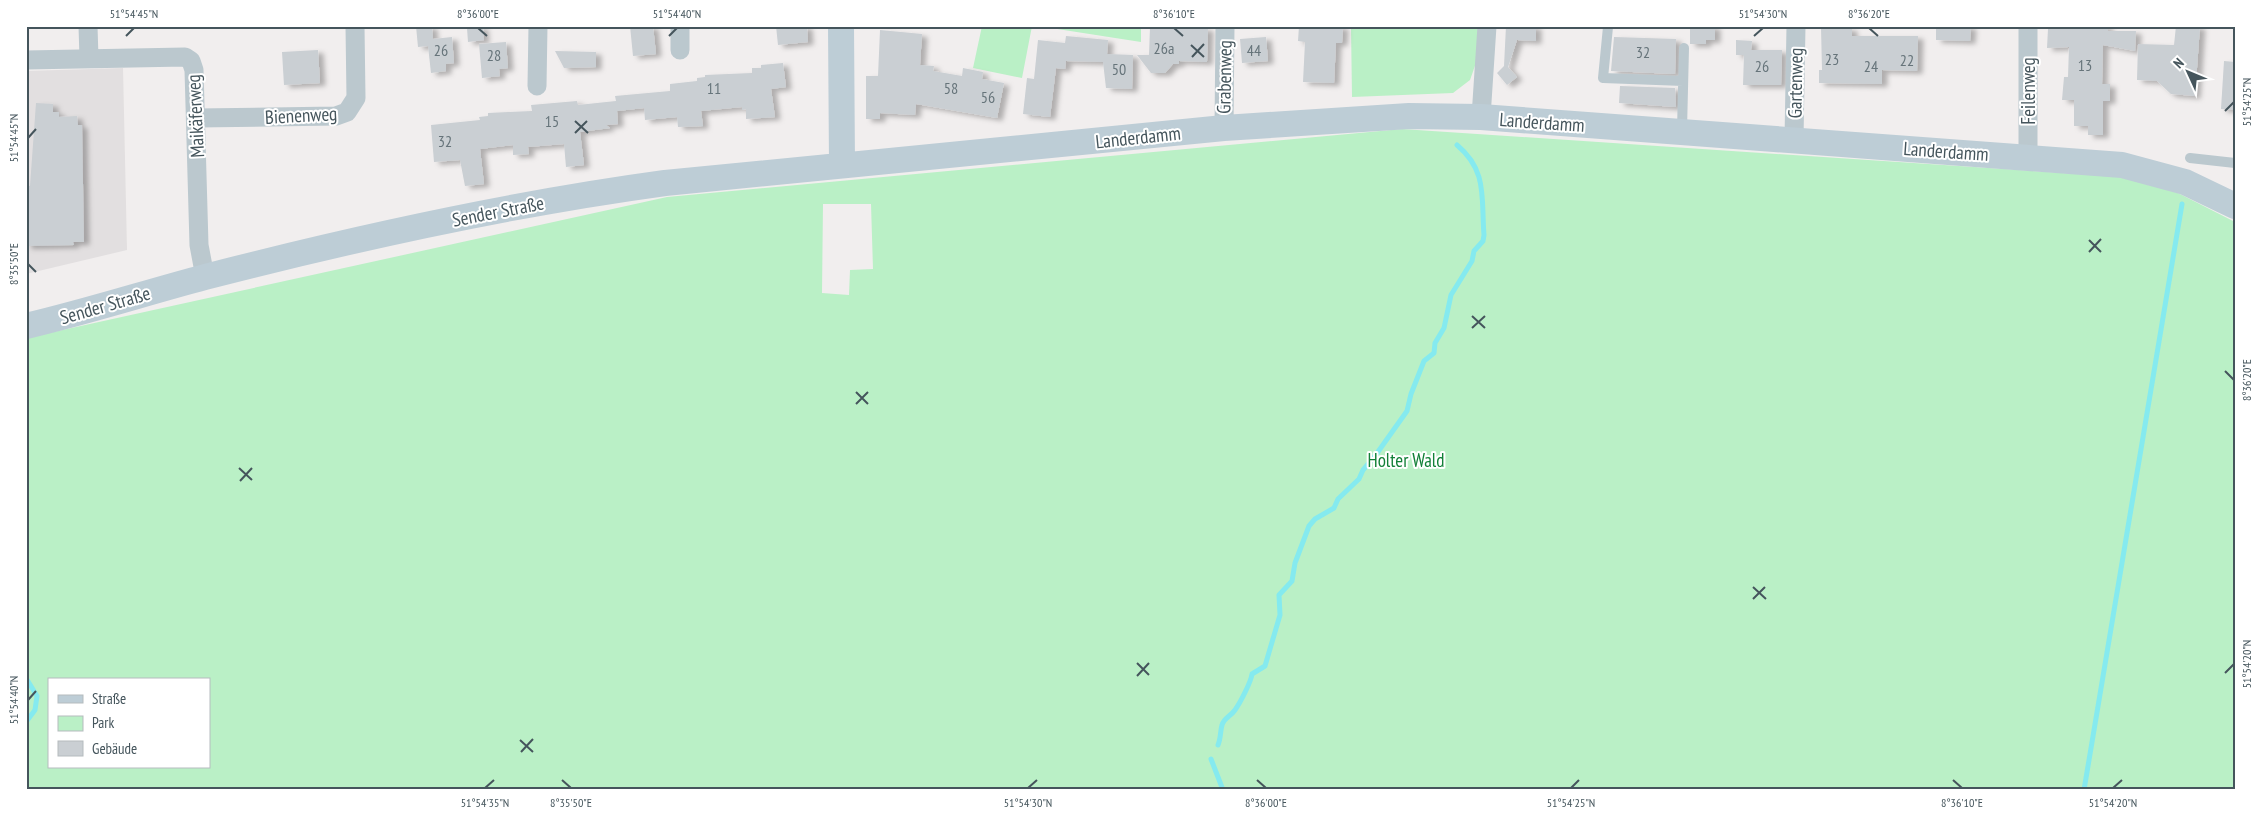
<svg xmlns="http://www.w3.org/2000/svg" width="2261" height="816" font-family="'PT Sans Narrow',sans-serif">
<defs>
<filter id="shadow"><feDropShadow dx="5.5" dy="3" stdDeviation="2.5" flood-color="#0004"/></filter>
</defs>
<rect width="100%" height="100%" fill="#f1eeee"/>
<!-- education -->
<path fill="#e2dfe0" d="M 123,68 L 127,250 L 26,274 L 26,71 Z"/>
<!-- green -->
<path fill="#baf0c6" fill-rule="evenodd" d="M 982,26 L 1032,26 L 1022,78 L 973,68 Z
M 1038,26 L 1141,26 L 1141,42 Z
M 1351,26 L 1478,26 L 1477,60 L 1470,80 L 1453,93 L 1352,97 Z
M 1402,129 L 2123,177 L 2178,193 L 2235,222 L 2235,790 L 26,790 L 26,338 L 667,197 ZM 823,204 L 871,204 L 873,269 L 850,270 L 849,295 L 822,293 ZM 49,680 L 209,680 L 209,767 L 49,767 Z"/>
<g fill="none" stroke-linecap="round" stroke-linejoin="round">
<!-- stream -->
<path stroke="#85eaef" stroke-width="5" d="M 26,678 L 37,696 L 35,710 L 26,722
M 1218,745 C 1221,738 1220,732 1222,725 C 1224,718 1231,716 1235,710 C 1240,703 1251,682 1252,674 L 1265,666 L 1280,615 L 1279,595 L 1292,581 L 1295,563 L 1309,526 L 1315,519 L 1334,508 L 1338,499 L 1359,479 L 1363,470 L 1375,456 L 1407,411 L 1411,394 L 1424,361 L 1434,353 L 1435,343 L 1444,328 L 1451,295 L 1472,261 L 1474,251 L 1483,241 L 1484,235 C 1481,198 1488,171 1457,145
M 1211,759 L 1223,790
M 2084,790 L 2182,204"/>
</g>
<!-- building -->
<path fill="#cacfd3" filter="url(#shadow)" d="M 416,26 L 432,26 L 433,39 L 452,37 L 454,63 L 446,64 L 446,71 L 431,73 L 428,46 L 418,47 Z
M 483,26 L 484,40 L 468,42 L 467,28 Z
M 630,26 L 653,26 L 656,54 L 633,56 Z
M 776,26 L 807,26 L 808,42 L 778,45 Z
M 1299,26 L 1343,26 L 1342,43 L 1336,43 L 1334,83 L 1303,82 L 1305,42 L 1298,41 Z
M 1506,26 L 1536,26 L 1536,41 L 1517,40 L 1508,67 L 1517,77 L 1507,85 L 1497,73 L 1504,66 Z
M 1690,26 L 1715,26 L 1715,40 L 1706,40 L 1706,44 L 1690,44 Z
M 1936,26 L 1971,26 L 1970,41 L 1936,40 Z
M 2078,26 L 2108,26 L 2108,31 L 2136,31 L 2135,51 L 2103,45 L 2102,84 L 2110,84 L 2110,101 L 2103,101 L 2103,135 L 2088,135 L 2088,126 L 2074,126 L 2074,100 L 2062,100 L 2064,77 L 2068,77 L 2069,47 L 2047,48 L 2048,29 L 2078,29 Z
M 2176,26 L 2200,26 L 2195,96 L 2171,94 L 2157,81 L 2137,80 L 2138,44 L 2174,45 Z
M 1150,27 L 1208,28 L 1207,62 L 1179,61 L 1179,64 L 1173,64 L 1165,73 L 1151,73 L 1137,55 L 1149,55 Z
M 1821,27 L 1852,28 L 1852,36 L 1918,36 L 1917,71 L 1882,70 L 1882,84 L 1819,83 L 1819,70 L 1822,70 Z
M 880,30 L 922,34 L 920,65 L 934,66 L 933,71 L 962,76 L 963,68 L 983,72 L 982,79 L 1004,83 L 997,118 L 916,104 L 915,115 L 880,113 L 880,119 L 866,119 L 866,76 L 878,76 Z
M 1066,36 L 1108,40 L 1107,54 L 1133,55 L 1132,89 L 1106,88 L 1103,62 L 1066,61 L 1065,69 L 1056,68 L 1050,117 L 1023,114 L 1027,78 L 1034,79 L 1038,40 L 1065,43 Z
M 1266,37 L 1268,61 L 1242,63 L 1240,39 Z
M 1614,37 L 1676,39 L 1675,74 L 1611,71 Z
M 1736,40 L 1752,41 L 1751,50 L 1782,50 L 1781,85 L 1743,85 L 1744,55 L 1736,55 Z
M 506,42 L 508,68 L 499,69 L 500,76 L 482,78 L 479,44 Z
M 318,50 L 320,83 L 284,85 L 282,52 Z
M 555,51 L 596,52 L 596,67 L 564,68 Z
M 2224,61 L 2235,62 L 2235,110 L 2221,109 Z
M 783,63 L 786,87 L 771,89 L 775,117 L 746,119 L 746,109 L 742,110 L 742,107 L 701,111 L 703,126 L 678,127 L 677,117 L 645,120 L 644,108 L 617,111 L 618,124 L 606,125 L 610,128 L 580,132 L 584,165 L 566,167 L 564,144 L 528,147 L 529,154 L 513,155 L 513,145 L 480,149 L 484,184 L 465,186 L 460,160 L 434,162 L 431,125 L 480,120 L 479,117 L 488,116 L 488,113 L 532,111 L 531,105 L 577,101 L 578,105 L 616,101 L 615,96 L 670,91 L 670,84 L 697,81 L 697,78 L 705,77 L 705,75 L 752,73 L 752,68 L 761,68 L 761,65 Z
M 1620,86 L 1675,88 L 1676,107 L 1619,103 Z
M 36,103 L 53,104 L 53,112 L 59,112 L 59,117 L 77,116 L 78,125 L 82,125 L 84,242 L 73,242 L 74,245 L 26,246 L 26,185 L 30,186 Z"/>
<g fill="none" stroke-linecap="round" stroke-linejoin="round">
<!-- lane -->
<path stroke="#bbc8ce" stroke-width="10" d="M 1608,27 L 1603,78 L 1683,81
M 1682,130 L 1684,48
M 2190,158 L 2235,163"/>
<!-- street -->
<path stroke="#bbc8ce" stroke-width="19" d="M 88,26 L 89,58
M 680,26 L 680,50
M 26,60 L 185,57 L 191,61 L 194,70 L 199,245 L 205,277
M 537,86 L 538,26
M 1481,117 L 1487,26
M 197,118 L 336,116 L 347,112 L 356,98 L 355,26
M 1224,128 L 1225,26
M 1794,139 L 1796,26
M 2028,157 L 2028,26"/>
<!-- secondary -->
<path stroke="#bdcdd6" stroke-width="26" d="M 841,26 L 842,165
M 26,326 C 86,312 145,293 205,277 C 356,238 510,204 665,183 L 1224,128 L 1409,116 L 1481,117 L 2122,165 L 2185,182 L 2235,206"/>
</g>
<!-- ticks -->
<path fill="none" stroke="#45555c" stroke-width="2" d="M 478,28 L 487,36M 1174,28 L 1183,36M 1869,28 L 1878,36M 126,36 L 134,28M 669,36 L 677,28M 1754,36 L 1763,28M 1191,45 L 1204,57M 1192,57 L 1204,44M 2225,111 L 2234,102M 575,121 L 588,133M 575,133 L 587,121M 28,138 L 36,129M 2089,240 L 2101,252M 2089,252 L 2101,239M 28,264 L 36,272M 1472,316 L 1485,328M 1472,328 L 1485,316M 2225,371 L 2234,380M 856,392 L 868,404M 856,404 L 868,392M 239,468 L 252,480M 240,481 L 252,468M 1753,587 L 1766,599M 1753,599 L 1765,587M 1137,663 L 1149,675M 2225,673 L 2234,664M 1137,676 L 1149,663M 28,700 L 36,691M 520,740 L 533,752M 521,752 L 533,739M 562,780 L 571,788M 1257,780 L 1266,788M 1953,780 L 1962,788M 485,788 L 494,780M 1028,788 L 1037,780M 1571,788 L 1579,780M 2113,788 L 2122,780"/>
<g text-anchor="middle" stroke-width="4" stroke-linejoin="round" paint-order="stroke">
<!-- number labels -->
<g font-size="16" fill="#66747a">
<text x="1164" y="54">26a</text>
<text x="441" y="56">26</text>
<text x="1254" y="56">44</text>
<text x="1643" y="58">32</text>
<text x="494" y="61">28</text>
<text x="1832" y="65">23</text>
<text x="1907" y="66">22</text>
<text x="2085" y="71">13</text>
<text x="1762" y="72">26</text>
<text x="1871" y="72">24</text>
<text x="1119" y="75">50</text>
<text x="714" y="94">11</text>
<text x="951" y="94">58</text>
<text x="988" y="103">56</text>
<text x="552" y="127">15</text>
<text x="445" y="147">32</text>
</g>
<!-- street labels -->
<g font-size="19" fill="#45555c" stroke="#fff">
<text transform="translate(1224 77) rotate(-89)" y="7">Grabenweg</text>
<text transform="translate(1795 83) rotate(-89)" y="7">Gartenweg</text>
<text transform="translate(2028 91) rotate(-90)" y="7">Feilenweg</text>
<text transform="translate(301 115) rotate(-3)" y="7">Bienenweg</text>
<text transform="translate(195 116) rotate(-93)" y="7">Maikäferweg</text>
<text transform="translate(1542 122) rotate(4)" y="7">Landerdamm</text>
<text transform="translate(1138 137) rotate(-6)" y="7">Landerdamm</text>
<text transform="translate(1946 151) rotate(4)" y="7">Landerdamm</text>
<text transform="translate(498 211) rotate(-11)" y="7">Sender Straße</text>
<text transform="translate(105 305) rotate(-16)" y="7">Sender Straße</text>
</g>
<!-- park labels -->
<g font-size="19" fill="#138038" stroke="#fff">
<text x="1406" y="467">Holter Wald</text>
</g>
</g>
<!-- border -->
<rect width="2261" height="816" fill="none" stroke="#ffffff" stroke-width="55"/>
<!-- legend -->
<rect x="48" y="678" width="162" height="90" fill="#ffffff" stroke="#b5bbbe"/>
<rect x="58" y="695" width="25" height="8" fill="#bdcdd6" stroke="#b5bbbe"/>
<text x="92" y="704" font-size="15" fill="#45555c">Straße</text>
<rect x="58" y="716" width="25" height="15" fill="#baf0c6" stroke="#b5bbbe"/>
<text x="92" y="728" font-size="15" fill="#45555c">Park</text>
<rect x="58" y="741" width="25" height="15" fill="#cacfd3" stroke="#b5bbbe"/>
<text x="92" y="754" font-size="15" fill="#45555c">Gebäude</text>
<!-- north arrow -->
<g transform="translate(2188 72) rotate(314)" stroke="#ffffff" stroke-width="4" paint-order="stroke">
<path d="M0-4L9 19L0 12L-9 19Z" fill="#45555c"/>
<text y="-8" font-size="14" font-weight="bold" text-anchor="middle" fill="#45555c">N</text>
</g>
<rect x="28" y="28" width="2206" height="760" fill="none" stroke="#45555c" stroke-width="2"/>
<g font-size="12" text-anchor="middle" fill="#45555c">
<text x="134" y="18">51°54'45"N</text>
<text x="478" y="18">8°36'00"E</text>
<text x="677" y="18">51°54'40"N</text>
<text x="1174" y="18">8°36'10"E</text>
<text x="1763" y="18">51°54'30"N</text>
<text x="1869" y="18">8°36'20"E</text>
<text transform="translate(2247 102) rotate(-90)" y="4">51°54'25"N</text>
<text transform="translate(14 138) rotate(-90)" y="4">51°54'45"N</text>
<text transform="translate(14 264) rotate(-90)" y="4">8°35'50"E</text>
<text transform="translate(2247 380) rotate(-90)" y="4">8°36'20"E</text>
<text transform="translate(2247 664) rotate(-90)" y="4">51°54'20"N</text>
<text transform="translate(14 700) rotate(-90)" y="4">51°54'40"N</text>
<text x="485" y="807">51°54'35"N</text>
<text x="571" y="807">8°35'50"E</text>
<text x="1028" y="807">51°54'30"N</text>
<text x="1266" y="807">8°36'00"E</text>
<text x="1571" y="807">51°54'25"N</text>
<text x="1962" y="807">8°36'10"E</text>
<text x="2113" y="807">51°54'20"N</text>
</g>
</svg>
